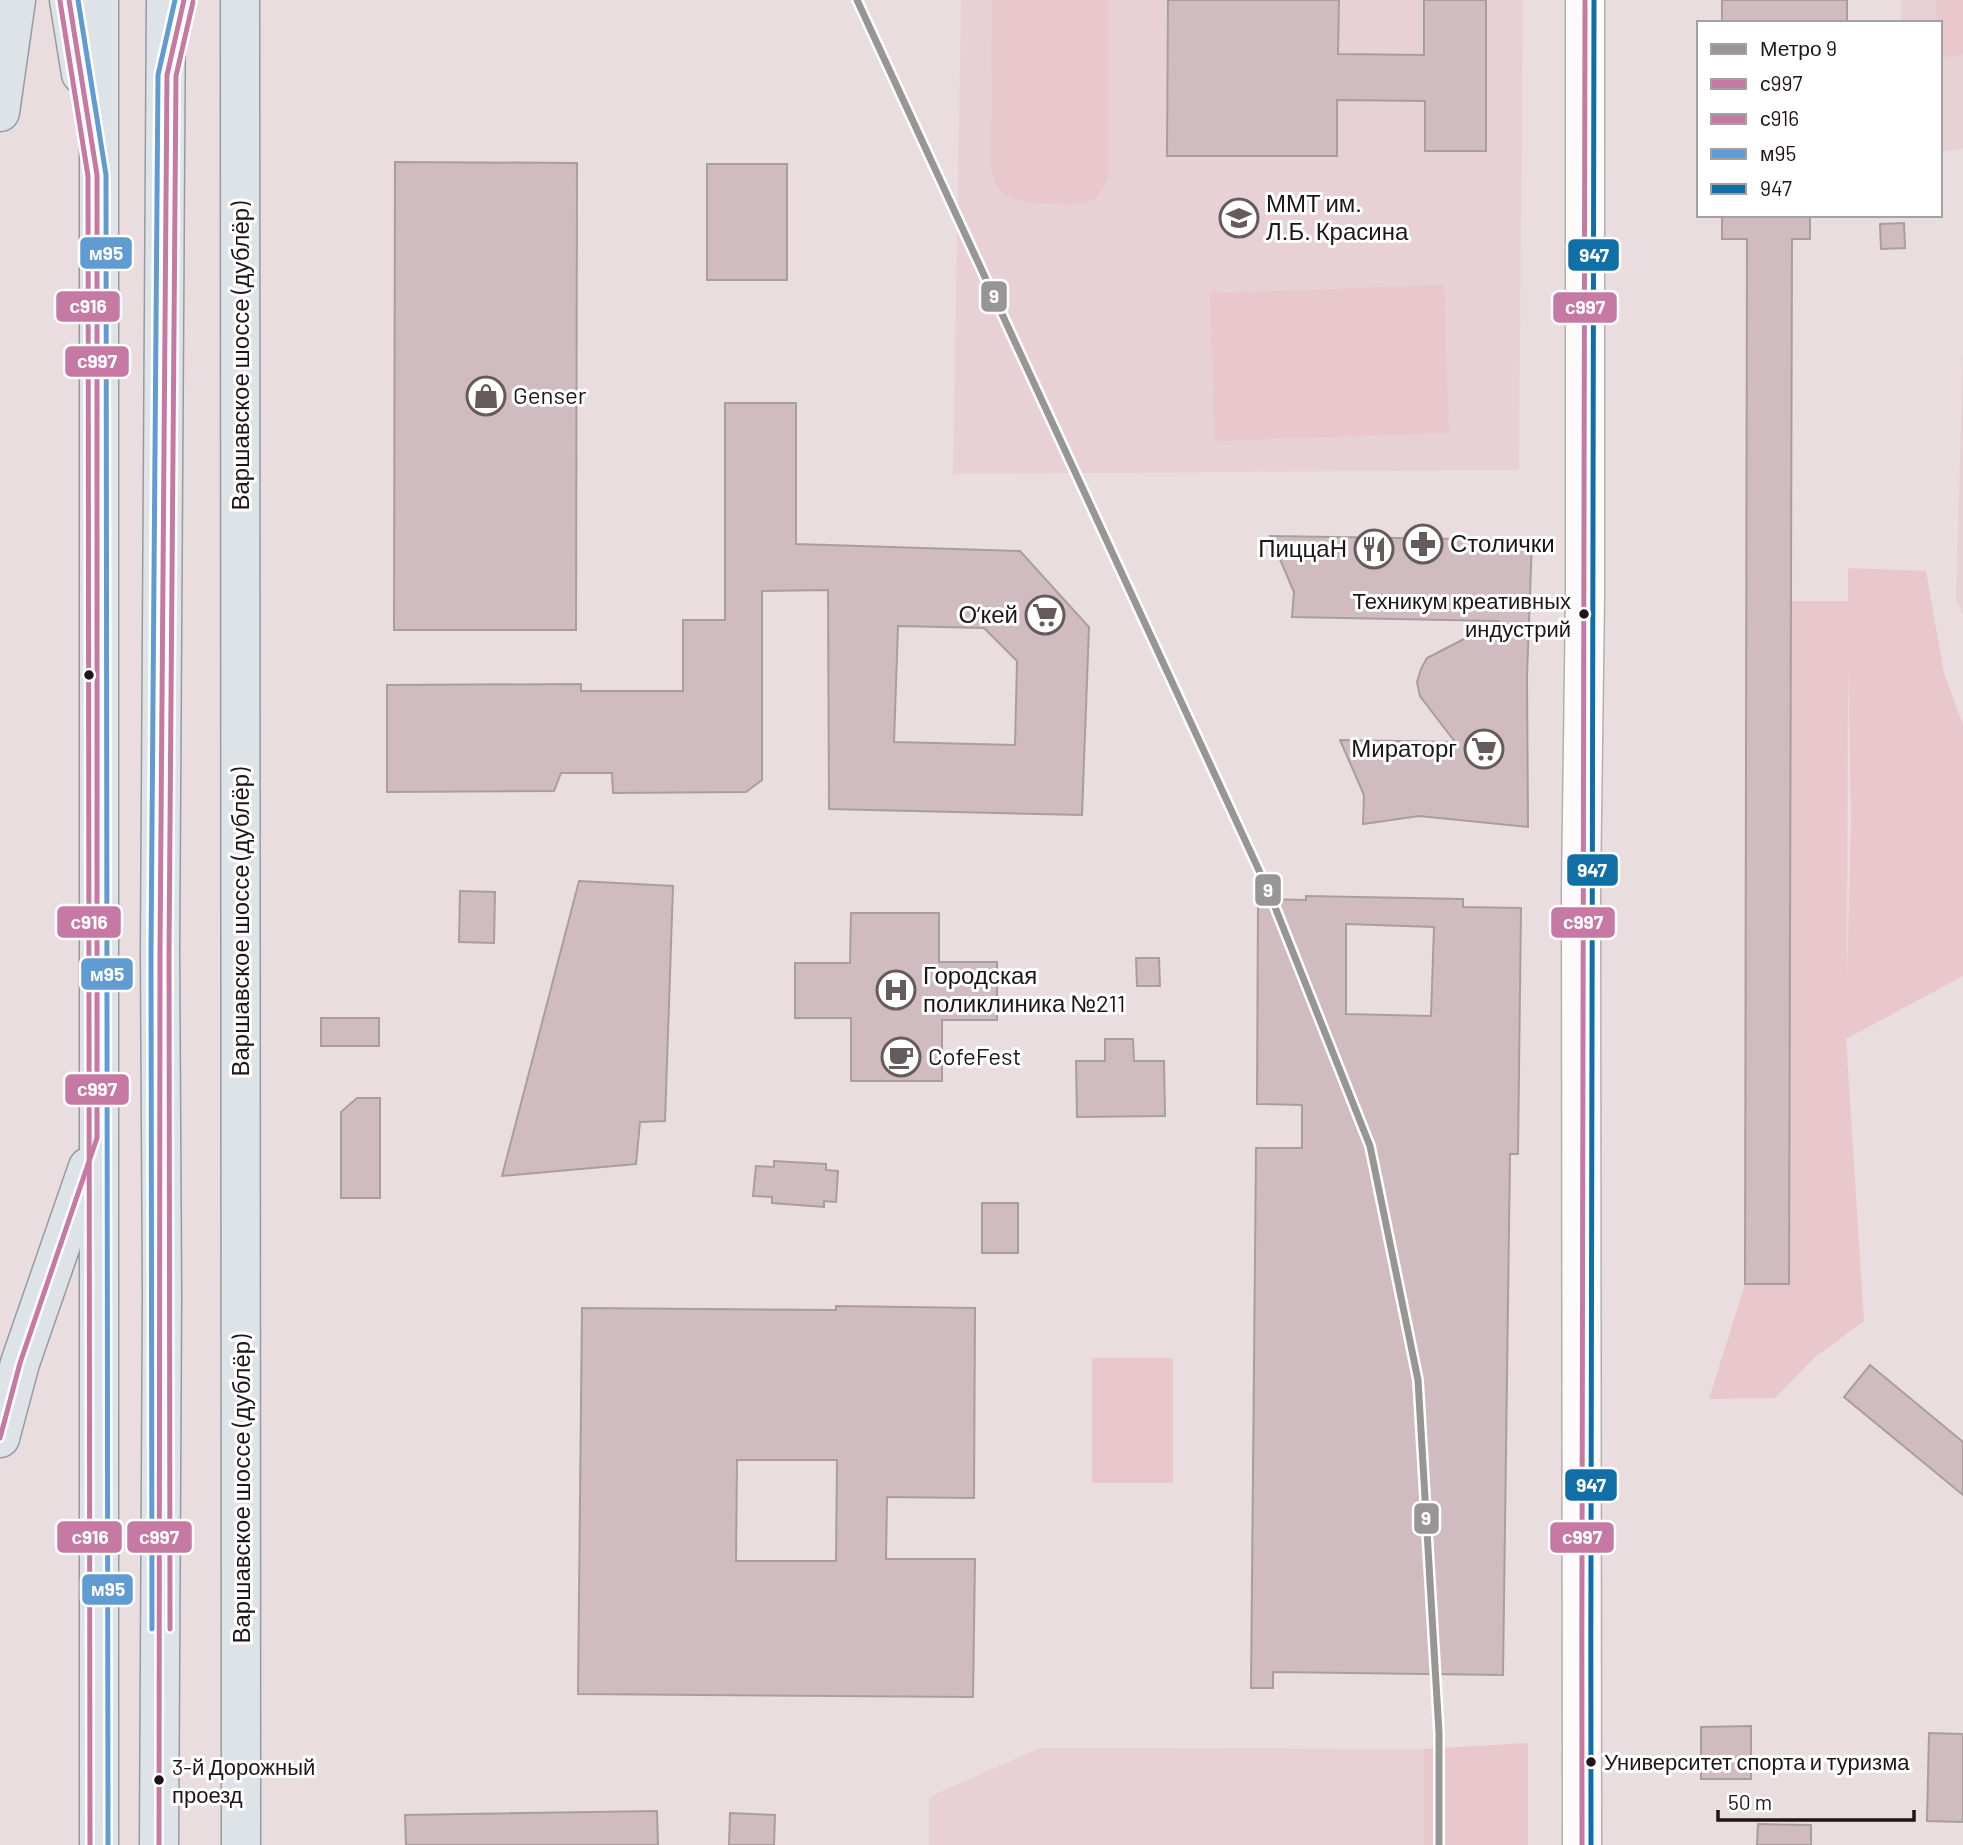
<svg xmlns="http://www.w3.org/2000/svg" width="1963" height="1845" font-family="Barlow,sans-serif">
<rect width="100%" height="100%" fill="#eadde0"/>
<!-- built -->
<path fill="#e8d1d5" d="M 961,0 L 1523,0 L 1519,470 L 953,474 Z
M 1901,0 L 1963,0 L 1963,149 L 1940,152 L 1940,23 L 1901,23 Z
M 1963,352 L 1963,615 L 1956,598 Z
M 1040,1748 L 1424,1749 L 1424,1845 L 929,1845 L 929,1797 Z"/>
<!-- green -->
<path fill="#e8c7cd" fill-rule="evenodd" d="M 992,0 L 1108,0 L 1108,175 C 1105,186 1100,196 1090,201 C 1078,207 1064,204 1052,204 C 1022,203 994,202 991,166 Z
M 1935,0 L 1963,0 L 1963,55 L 1942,57 L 1940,23 L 1938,23 Z
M 1444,285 L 1449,433 L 1215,441 L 1210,293 Z
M 1848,568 L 1926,571 L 1944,673 L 1963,725 L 1963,976 L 1846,1039 L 1864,1321 L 1815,1357 L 1775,1398 L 1709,1399 L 1745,1284 L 1789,1284 L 1790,601 L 1848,601 ZM 1848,658 L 1851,819 L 1847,982 L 1847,981 Z
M 1092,1358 L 1173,1358 L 1173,1483 L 1092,1483 Z
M 1528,1743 L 1528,1845 L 1424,1845 L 1424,1749 Z"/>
<!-- building -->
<path fill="#d0bbc0" stroke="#a89ea0" stroke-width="2" fill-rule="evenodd" d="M 1168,0 L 1339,0 L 1338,54 L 1424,55 L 1424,0 L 1486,0 L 1486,151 L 1425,151 L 1425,101 L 1337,100 L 1337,156 L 1167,156 Z
M 1722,0 L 1847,0 L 1847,23 L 1722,23 Z
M 395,162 L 577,163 L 576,630 L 394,630 Z
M 707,164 L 787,164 L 787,280 L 707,280 Z
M 1722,215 L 1810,215 L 1810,239 L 1792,239 L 1789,1284 L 1745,1284 L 1747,239 L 1722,239 Z
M 1904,223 L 1905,248 L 1881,249 L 1880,224 Z
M 725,403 L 796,403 L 796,544 L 1020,551 L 1089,627 L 1082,815 L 829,809 L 828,590 L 762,591 L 762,780 L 746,792 L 613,793 L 612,773 L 561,773 L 554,791 L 387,792 L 387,685 L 581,684 L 581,691 L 683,691 L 683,620 L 725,620 ZM 898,626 L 984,628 L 1017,661 L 1015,745 L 894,742 Z
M 1270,536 L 1532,540 L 1527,676 L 1528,827 L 1419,816 L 1363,824 L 1364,795 L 1340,740 L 1455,742 L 1420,696 L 1417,682 L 1421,669 L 1427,658 L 1499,621 L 1292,617 L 1294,592 Z
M 579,881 L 673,886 L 665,1121 L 640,1122 L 636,1164 L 502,1176 Z
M 460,891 L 495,892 L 494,943 L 459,942 Z
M 1306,896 L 1463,899 L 1463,907 L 1521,908 L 1518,1154 L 1510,1154 L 1503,1675 L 1273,1672 L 1273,1688 L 1251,1688 L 1256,1148 L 1302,1148 L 1302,1105 L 1257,1104 L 1258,899 L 1306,900 ZM 1346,924 L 1434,927 L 1431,1016 L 1346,1014 Z
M 851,913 L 939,913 L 939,962 L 997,962 L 997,1020 L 942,1020 L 942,1081 L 851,1081 L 851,1018 L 795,1018 L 795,963 L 850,963 Z
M 1136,958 L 1159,958 L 1160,986 L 1137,986 Z
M 321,1018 L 379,1018 L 379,1046 L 321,1046 Z
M 1105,1039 L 1133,1039 L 1134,1061 L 1164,1061 L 1165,1116 L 1077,1117 L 1076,1061 L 1105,1061 Z
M 357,1098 L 380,1098 L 380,1198 L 341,1198 L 341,1112 Z
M 774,1161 L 826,1164 L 826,1170 L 838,1171 L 836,1202 L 824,1201 L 824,1207 L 772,1203 L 772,1197 L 753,1196 L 756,1166 L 774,1167 Z
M 982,1203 L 1018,1203 L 1018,1253 L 982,1253 Z
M 836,1306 L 975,1308 L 974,1498 L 887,1497 L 886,1559 L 975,1559 L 973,1697 L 578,1694 L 582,1308 L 836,1310 ZM 737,1460 L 837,1460 L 836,1561 L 736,1561 Z
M 1870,1365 L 1963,1442 L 1963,1495 L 1844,1397 Z
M 1751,1726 L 1751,1779 L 1701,1779 L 1701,1727 Z
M 1929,1733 L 1963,1734 L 1963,1822 L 1927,1821 Z
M 657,1811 L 658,1845 L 406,1845 L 405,1815 Z
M 730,1813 L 775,1815 L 774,1845 L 729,1845 Z
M 1758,1824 L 1811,1825 L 1811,1845 L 1757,1845 Z"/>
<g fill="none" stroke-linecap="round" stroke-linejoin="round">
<defs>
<path id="minor" d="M 1582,1845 L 1581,889 L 1585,597 L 1585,0"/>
<path id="major" d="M 69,0 L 81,74
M 240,0 L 241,1845
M 0,112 L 16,0
M 0,1438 L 20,1363 L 88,1167
M 99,1845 L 99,0
M 159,1845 L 162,1296 L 160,951 L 166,0"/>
</defs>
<!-- minor casing -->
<use href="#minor" stroke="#b6adae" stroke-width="41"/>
<!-- major casing -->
<use href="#major" stroke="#969ba2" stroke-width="41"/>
<!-- minor -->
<use href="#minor" stroke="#fcfafa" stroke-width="38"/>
<!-- major -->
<use href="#major" stroke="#dee3e7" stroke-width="38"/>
<defs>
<path id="bus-1" d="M 0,1438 L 20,1363 L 97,1138 L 97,175 L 69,0
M 159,1845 L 160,951 L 167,75 L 184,0
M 1582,1845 C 1581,1230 1585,615 1585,0"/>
<path id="bus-2" d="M 60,1 L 88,176 L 90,1845
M 170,1629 L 169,951 L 176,76 L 193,2"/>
<path id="bus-3" d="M 78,0 L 106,175 L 108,1845
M 152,1629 L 151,951 L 158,75 L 175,0"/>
<path id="bus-4" d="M 1591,1845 C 1590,1230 1594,615 1594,0"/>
</defs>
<!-- bus-1 casing -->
<use href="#bus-1" stroke="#fff" stroke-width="10"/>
<!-- bus-2 casing -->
<use href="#bus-2" stroke="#fff" stroke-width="10"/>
<!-- bus-3 casing -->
<use href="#bus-3" stroke="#fff" stroke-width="10"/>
<!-- bus-4 casing -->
<use href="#bus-4" stroke="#fff" stroke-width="10"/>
<!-- bus-1 -->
<use href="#bus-1" stroke="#c679a3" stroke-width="5"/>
<!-- bus-2 -->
<use href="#bus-2" stroke="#c679a3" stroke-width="5"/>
<!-- bus-3 -->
<use href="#bus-3" stroke="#609bd2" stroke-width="5"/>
<!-- bus-4 -->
<use href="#bus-4" stroke="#106fa7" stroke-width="5"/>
<defs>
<path id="metro-1" d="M 857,0 L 1269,892 L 1370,1146 L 1418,1380 L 1439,1733 L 1439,1845"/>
</defs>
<!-- metro-1 casing -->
<use href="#metro-1" stroke="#fff" stroke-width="12"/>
<!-- metro-1 -->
<use href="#metro-1" stroke="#979596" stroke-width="7"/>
</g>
<!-- icons -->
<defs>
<symbol id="university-ring" viewBox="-11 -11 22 22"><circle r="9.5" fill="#fff" stroke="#655b5d" stroke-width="1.5"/><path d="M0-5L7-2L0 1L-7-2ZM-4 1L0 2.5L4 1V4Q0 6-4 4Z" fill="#655b5d"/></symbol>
<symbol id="shop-ring" viewBox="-11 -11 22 22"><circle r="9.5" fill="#fff" stroke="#655b5d" stroke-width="1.5"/><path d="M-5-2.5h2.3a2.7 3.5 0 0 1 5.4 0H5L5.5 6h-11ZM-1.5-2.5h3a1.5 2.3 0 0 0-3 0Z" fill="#655b5d"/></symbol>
<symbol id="pharmacy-ring" viewBox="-11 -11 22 22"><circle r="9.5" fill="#fff" stroke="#655b5d" stroke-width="1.5"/><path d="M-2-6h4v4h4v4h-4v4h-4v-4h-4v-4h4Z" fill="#655b5d"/></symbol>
<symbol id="restaurant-ring" viewBox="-11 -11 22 22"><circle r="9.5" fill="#fff" stroke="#655b5d" stroke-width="1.5"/><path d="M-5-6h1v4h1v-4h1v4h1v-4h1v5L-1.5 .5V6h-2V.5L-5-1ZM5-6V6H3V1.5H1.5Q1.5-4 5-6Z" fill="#655b5d"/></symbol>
<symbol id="supermarket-ring" viewBox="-11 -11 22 22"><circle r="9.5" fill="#fff" stroke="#655b5d" stroke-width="1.5"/><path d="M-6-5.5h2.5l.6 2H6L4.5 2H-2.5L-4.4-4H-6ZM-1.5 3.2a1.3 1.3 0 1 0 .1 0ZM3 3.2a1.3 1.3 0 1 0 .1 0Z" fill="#655b5d"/></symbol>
<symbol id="hospital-ring" viewBox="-11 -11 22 22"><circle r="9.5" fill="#fff" stroke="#655b5d" stroke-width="1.5"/><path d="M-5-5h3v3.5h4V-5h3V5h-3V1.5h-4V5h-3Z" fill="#655b5d"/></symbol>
<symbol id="cafe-ring" viewBox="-11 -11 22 22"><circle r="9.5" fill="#fff" stroke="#655b5d" stroke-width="1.5"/><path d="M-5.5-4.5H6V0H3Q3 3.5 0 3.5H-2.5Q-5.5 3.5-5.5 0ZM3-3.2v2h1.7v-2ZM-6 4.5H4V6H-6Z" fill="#655b5d"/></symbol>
</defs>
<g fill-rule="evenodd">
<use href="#university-ring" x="1217" y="196" width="44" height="44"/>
<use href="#shop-ring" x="464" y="374" width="44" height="44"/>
<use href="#pharmacy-ring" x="1401" y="522" width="44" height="44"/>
<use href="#restaurant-ring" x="1352" y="527" width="44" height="44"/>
<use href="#supermarket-ring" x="1023" y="593" width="44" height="44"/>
<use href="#supermarket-ring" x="1462" y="727" width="44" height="44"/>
<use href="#hospital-ring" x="874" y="968" width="44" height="44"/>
<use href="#cafe-ring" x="879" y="1035" width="44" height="44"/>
</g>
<!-- markers -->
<g fill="#1d1517" stroke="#fff" stroke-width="2.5">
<circle cx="1584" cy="614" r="6"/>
<circle cx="89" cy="675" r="6"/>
<circle cx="1591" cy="1762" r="6"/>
<circle cx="159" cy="1780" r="6"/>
</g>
<g text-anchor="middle" stroke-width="6" stroke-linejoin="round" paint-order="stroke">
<!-- bus labels -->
<g font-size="22" fill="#1d1517" stroke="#fff" text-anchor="start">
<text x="1571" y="609" text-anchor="end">Техникум креативных<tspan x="1571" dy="28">индустрий</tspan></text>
<text x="1604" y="1770">Университет спорта и туризма</text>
<text x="172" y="1775">3-й Дорожный<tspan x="172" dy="28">проезд</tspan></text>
</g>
<!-- poi labels -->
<g font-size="24" fill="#1d1517" stroke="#fff" text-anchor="start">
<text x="1266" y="212">ММТ им.<tspan x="1266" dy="28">Л.Б. Красина</tspan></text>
<text x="513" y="404">Genser</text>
<text x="1450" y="552">Столички</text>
<text x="1347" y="557" text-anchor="end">ПиццаН</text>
<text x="1018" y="623" text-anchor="end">О’кей</text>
<text x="1457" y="757" text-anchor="end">Мираторг</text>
<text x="923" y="984">Городская<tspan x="923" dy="28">поликлиника №211</tspan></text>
<text x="928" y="1065">CofeFest</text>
</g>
<!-- street labels -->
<g font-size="24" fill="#1d1517" stroke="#fff">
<text transform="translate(241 356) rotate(-90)" y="8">Варшавское шоссе (дублёр)</text>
<text transform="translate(241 922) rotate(-90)" y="8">Варшавское шоссе (дублёр)</text>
<text transform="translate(242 1489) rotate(-90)" y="8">Варшавское шоссе (дублёр)</text>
</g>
</g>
<g stroke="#fff" stroke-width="2.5">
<rect x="79" y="236" width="54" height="34" rx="7" fill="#609bd2"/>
<rect x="1567" y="238" width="53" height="34" rx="7" fill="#106fa7"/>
<rect x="980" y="280" width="28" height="33" rx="7" fill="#979596"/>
<rect x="55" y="290" width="66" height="33" rx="7" fill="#c679a3"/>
<rect x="1552" y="291" width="66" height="33" rx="7" fill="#c679a3"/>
<rect x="64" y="345" width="66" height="33" rx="7" fill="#c679a3"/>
<rect x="1566" y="853" width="53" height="34" rx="7" fill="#106fa7"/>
<rect x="1254" y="873" width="28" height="34" rx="7" fill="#979596"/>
<rect x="56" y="905" width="66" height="34" rx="7" fill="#c679a3"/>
<rect x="1550" y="906" width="66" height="33" rx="7" fill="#c679a3"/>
<rect x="80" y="957" width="54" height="34" rx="7" fill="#609bd2"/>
<rect x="64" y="1073" width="66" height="33" rx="7" fill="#c679a3"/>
<rect x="1564" y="1468" width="54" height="34" rx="7" fill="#106fa7"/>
<rect x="1413" y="1502" width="27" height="33" rx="7" fill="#979596"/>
<rect x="126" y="1520" width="67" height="34" rx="7" fill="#c679a3"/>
<rect x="56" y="1520" width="67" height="34" rx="7" fill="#c679a3"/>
<rect x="1549" y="1521" width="66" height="33" rx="7" fill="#c679a3"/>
<rect x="81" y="1573" width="53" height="33" rx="7" fill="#609bd2"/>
</g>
<g font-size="19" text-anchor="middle" font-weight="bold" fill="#fff">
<text x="106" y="260">м95</text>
<text x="1594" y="262">947</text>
<text x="994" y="303">9</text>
<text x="88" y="313">с916</text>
<text x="1585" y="314">с997</text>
<text x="97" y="368">с997</text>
<text x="1592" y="877">947</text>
<text x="1268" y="897">9</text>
<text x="89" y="929">с916</text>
<text x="1583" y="929">с997</text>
<text x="107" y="981">м95</text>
<text x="97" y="1096">с997</text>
<text x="1591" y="1492">947</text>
<text x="1426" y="1525">9</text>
<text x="159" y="1544">с997</text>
<text x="90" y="1544">с916</text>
<text x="1582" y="1544">с997</text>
<text x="108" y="1596">м95</text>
</g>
<!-- legend -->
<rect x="1697" y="21" width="245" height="196" fill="#ffffff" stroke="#a5a1a2" stroke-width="2"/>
<rect x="1711" y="44" width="35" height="10" fill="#979596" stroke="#a5a1a2" stroke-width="2"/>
<text x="1760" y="56" font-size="21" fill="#1d1517">Метро 9</text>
<rect x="1711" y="79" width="35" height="10" fill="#c679a3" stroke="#a5a1a2" stroke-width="2"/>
<text x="1760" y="91" font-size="21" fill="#1d1517">с997</text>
<rect x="1711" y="114" width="35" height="10" fill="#c679a3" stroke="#a5a1a2" stroke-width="2"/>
<text x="1760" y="126" font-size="21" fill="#1d1517">с916</text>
<rect x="1711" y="149" width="35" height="10" fill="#609bd2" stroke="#a5a1a2" stroke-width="2"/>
<text x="1760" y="161" font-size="21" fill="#1d1517">м95</text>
<rect x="1711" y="184" width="35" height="10" fill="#106fa7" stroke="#a5a1a2" stroke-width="2"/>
<text x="1760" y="196" font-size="21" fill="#1d1517">947</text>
<!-- scale -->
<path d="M1718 1810v10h196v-10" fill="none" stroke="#1d1517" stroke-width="3.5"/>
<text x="1728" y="1810" font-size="21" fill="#1d1517" stroke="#ffffff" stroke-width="5" paint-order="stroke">50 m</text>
</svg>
